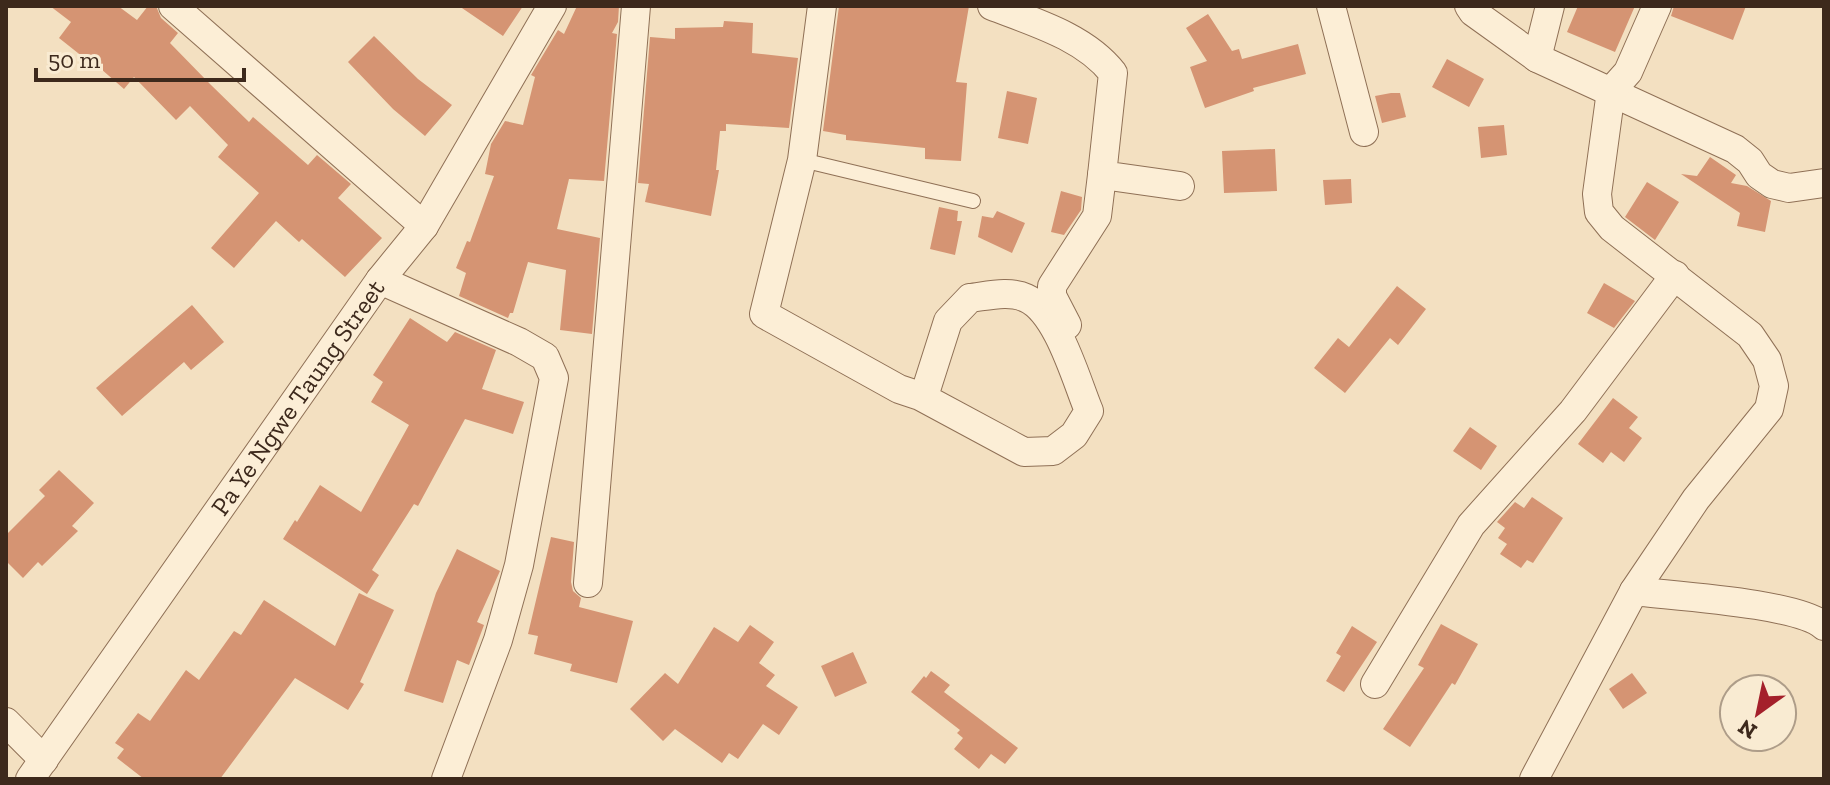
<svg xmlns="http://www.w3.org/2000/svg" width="1830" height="785" font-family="'Zilla Slab',serif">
<rect width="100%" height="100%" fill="#f3e0c1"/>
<!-- building -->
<path fill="#d59473" d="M 50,6 L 118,6 L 137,20 L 148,6 L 156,6 L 161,18 L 178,33 L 170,43 L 210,84 L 249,122 L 253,117 L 308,165 L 317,155 L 351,184 L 338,198 L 382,238 L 345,277 L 302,239 L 299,242 L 276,221 L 234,268 L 211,248 L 259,193 L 218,157 L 228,145 L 190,106 L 176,120 L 134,77 L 124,89 L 85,55 L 83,57 L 59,38 L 71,22 Z
M 459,6 L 523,6 L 503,36 Z
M 577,6 L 619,6 L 618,22 L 612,33 L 617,34 L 604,181 L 569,179 L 557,229 L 600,238 L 592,334 L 560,330 L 566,270 L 528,262 L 513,313 L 510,313 L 508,318 L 459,296 L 466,273 L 456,268 L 467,241 L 470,242 L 494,176 L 485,174 L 491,144 L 505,121 L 523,125 L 535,77 L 531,75 L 558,30 L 564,34 Z
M 839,6 L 889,8 L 890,6 L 969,6 L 956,82 L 967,83 L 961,161 L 925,159 L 925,148 L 846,140 L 846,135 L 823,131 Z
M 1578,6 L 1635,6 L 1615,52 L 1567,32 Z
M 1674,6 L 1746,6 L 1733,40 L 1671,16 Z
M 1208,14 L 1232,51 L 1239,49 L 1242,59 L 1298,44 L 1306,74 L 1253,88 L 1254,91 L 1205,108 L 1190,67 L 1207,61 L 1186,28 Z
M 724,21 L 753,23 L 752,53 L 798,58 L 789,128 L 726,124 L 726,131 L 720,131 L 716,170 L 719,170 L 711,216 L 645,202 L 649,184 L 638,183 L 650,37 L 675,39 L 675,28 L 723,27 Z
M 374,36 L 418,79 L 452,105 L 425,136 L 393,109 L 348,62 Z
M 1447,59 L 1484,79 L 1469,107 L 1432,87 Z
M 1007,91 L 1037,98 L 1028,144 L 998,138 Z
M 1391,93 L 1400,93 L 1406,117 L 1382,123 L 1375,96 Z
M 1504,125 L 1507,155 L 1481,158 L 1478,127 Z
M 1275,149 L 1277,191 L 1224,193 L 1222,151 Z
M 1710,157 L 1736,175 L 1731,183 L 1747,186 L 1771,201 L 1765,232 L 1737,226 L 1740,213 L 1681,174 L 1697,176 Z
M 1351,179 L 1352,203 L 1325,205 L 1323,180 Z
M 1647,182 L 1679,202 L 1655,240 L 1625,217 Z
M 1061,191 L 1082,197 L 1081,210 L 1064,235 L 1051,232 Z
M 939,207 L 958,211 L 957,221 L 962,221 L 955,255 L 930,249 Z
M 997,211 L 1025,223 L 1012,253 L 978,237 L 982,216 L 993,218 Z
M 1604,283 L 1635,301 L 1614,328 L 1587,313 Z
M 1397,286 L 1426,309 L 1398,345 L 1390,338 L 1345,393 L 1314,368 L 1338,338 L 1349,347 Z
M 192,305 L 224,342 L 191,370 L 184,362 L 122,416 L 96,388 Z
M 410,318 L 447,342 L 455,332 L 496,350 L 482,389 L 524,402 L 513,434 L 465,419 L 418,506 L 414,504 L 372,570 L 379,575 L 367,594 L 283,539 L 295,520 L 297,522 L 320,485 L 361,512 L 409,425 L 371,402 L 383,382 L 373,375 Z
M 1613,398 L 1638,417 L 1629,428 L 1642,438 L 1624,462 L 1611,452 L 1603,463 L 1578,444 Z
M 1470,427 L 1497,446 L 1481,470 L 1453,451 Z
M 59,470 L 94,503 L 72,526 L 78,531 L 42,566 L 38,562 L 23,578 L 6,561 L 6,535 L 45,496 L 39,490 Z
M 1532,497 L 1563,518 L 1533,563 L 1527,560 L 1521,568 L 1500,554 L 1507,544 L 1498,538 L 1505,528 L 1497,522 L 1515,502 L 1524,508 Z
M 551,537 L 574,542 L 571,582 L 573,591 L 581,598 L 579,607 L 633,621 L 617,683 L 570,671 L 572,664 L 534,654 L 538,636 L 528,634 Z
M 457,549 L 500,571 L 477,622 L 484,625 L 469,665 L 457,660 L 443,703 L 404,691 L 436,593 Z
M 359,593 L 394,610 L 360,682 L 364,684 L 348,710 L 295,678 L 220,779 L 144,779 L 117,758 L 124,749 L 115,743 L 138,713 L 150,721 L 186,670 L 199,680 L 234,631 L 241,635 L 264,600 L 335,646 Z
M 1441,624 L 1478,644 L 1455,685 L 1452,683 L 1410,747 L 1383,729 L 1424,668 L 1418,665 Z
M 750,625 L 774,642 L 759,663 L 775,675 L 766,686 L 798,707 L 779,735 L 763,724 L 738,759 L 729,753 L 722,763 L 675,729 L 663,741 L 630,709 L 665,673 L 678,684 L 714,627 L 738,642 Z
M 1352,626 L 1377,642 L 1344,692 L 1326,681 L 1341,656 L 1336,653 Z
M 853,652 L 867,683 L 835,697 L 821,666 Z
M 931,671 L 950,685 L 944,692 L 1018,748 L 1005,764 L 991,754 L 979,769 L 954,749 L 963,738 L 957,733 L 960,730 L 911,692 L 924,676 L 926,678 Z
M 1632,673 L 1647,693 L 1623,709 L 1609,689 Z"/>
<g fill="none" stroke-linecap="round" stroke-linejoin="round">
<defs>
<path id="service" d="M 802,160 L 973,201"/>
<g id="minor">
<path d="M 173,6 L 424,226"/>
<path d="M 822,6 L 802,160 L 764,314 L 899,389 L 920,396 L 926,390 L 948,321 L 970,298 C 987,296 1010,290 1026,298 C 1058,312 1076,380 1089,411 L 1074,435 L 1053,451 L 1024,452 L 920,396"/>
<path d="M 992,6 C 1034,22 1085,37 1113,73 L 1102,175 L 1180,186"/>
<path d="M 1331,6 L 1364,132"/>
<path d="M 1469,6 L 1473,12 L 1537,58 L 1735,149 L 1750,161 L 1759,175 L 1772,184 L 1789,188 L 1824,183"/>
<path d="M 1537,58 L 1550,6"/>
<path d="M 380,280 L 519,342 L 545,357 L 554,378 L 519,565 L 498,640 L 446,779"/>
<path d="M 1067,325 L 1052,296 L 1052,286 L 1097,216 L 1102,175"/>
<path d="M 588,583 L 636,6"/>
<path d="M 1634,591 C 1674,596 1798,603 1824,626"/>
<path d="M 1375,684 L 1471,525 L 1573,411 L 1675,275"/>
<path d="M 6,722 L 44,760"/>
<path id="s1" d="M 30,779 L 380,280 L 424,226 L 552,6"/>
<path d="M 1534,779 L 1634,591 L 1696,499 L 1769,409 L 1774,386 L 1767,360 L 1750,335 L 1612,228 L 1599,212 L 1597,194 L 1611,91 L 1628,72 L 1657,6"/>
</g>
</defs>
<!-- service casing -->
<use href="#service" stroke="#8f7056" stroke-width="16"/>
<!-- minor casing -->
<use href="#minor" stroke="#8f7056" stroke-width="30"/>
<!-- service -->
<use href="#service" stroke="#fceed6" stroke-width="14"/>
<!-- minor -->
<use href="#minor" stroke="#fceed6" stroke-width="28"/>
</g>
<g text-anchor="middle" stroke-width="6" stroke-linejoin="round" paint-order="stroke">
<!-- street labels -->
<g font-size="26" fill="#3d291c" stroke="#f9ebd2">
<text dy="9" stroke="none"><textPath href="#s1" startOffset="466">Pa Ye Ngwe Taung Street</textPath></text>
</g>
</g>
<!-- border -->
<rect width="1830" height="785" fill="none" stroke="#3d291c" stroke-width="16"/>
<!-- north arrow -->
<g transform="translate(1758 713) rotate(213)"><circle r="38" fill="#f9ebd2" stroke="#ae9d89" stroke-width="2"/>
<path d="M0-6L14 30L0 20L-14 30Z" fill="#a4202b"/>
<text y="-12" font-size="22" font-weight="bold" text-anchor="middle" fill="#3d291c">N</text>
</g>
<!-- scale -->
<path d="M36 68v12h208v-12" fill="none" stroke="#3d291c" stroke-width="4"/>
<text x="48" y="68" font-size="24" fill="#3d291c" stroke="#f9ebd2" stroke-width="6" paint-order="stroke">50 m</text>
</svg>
